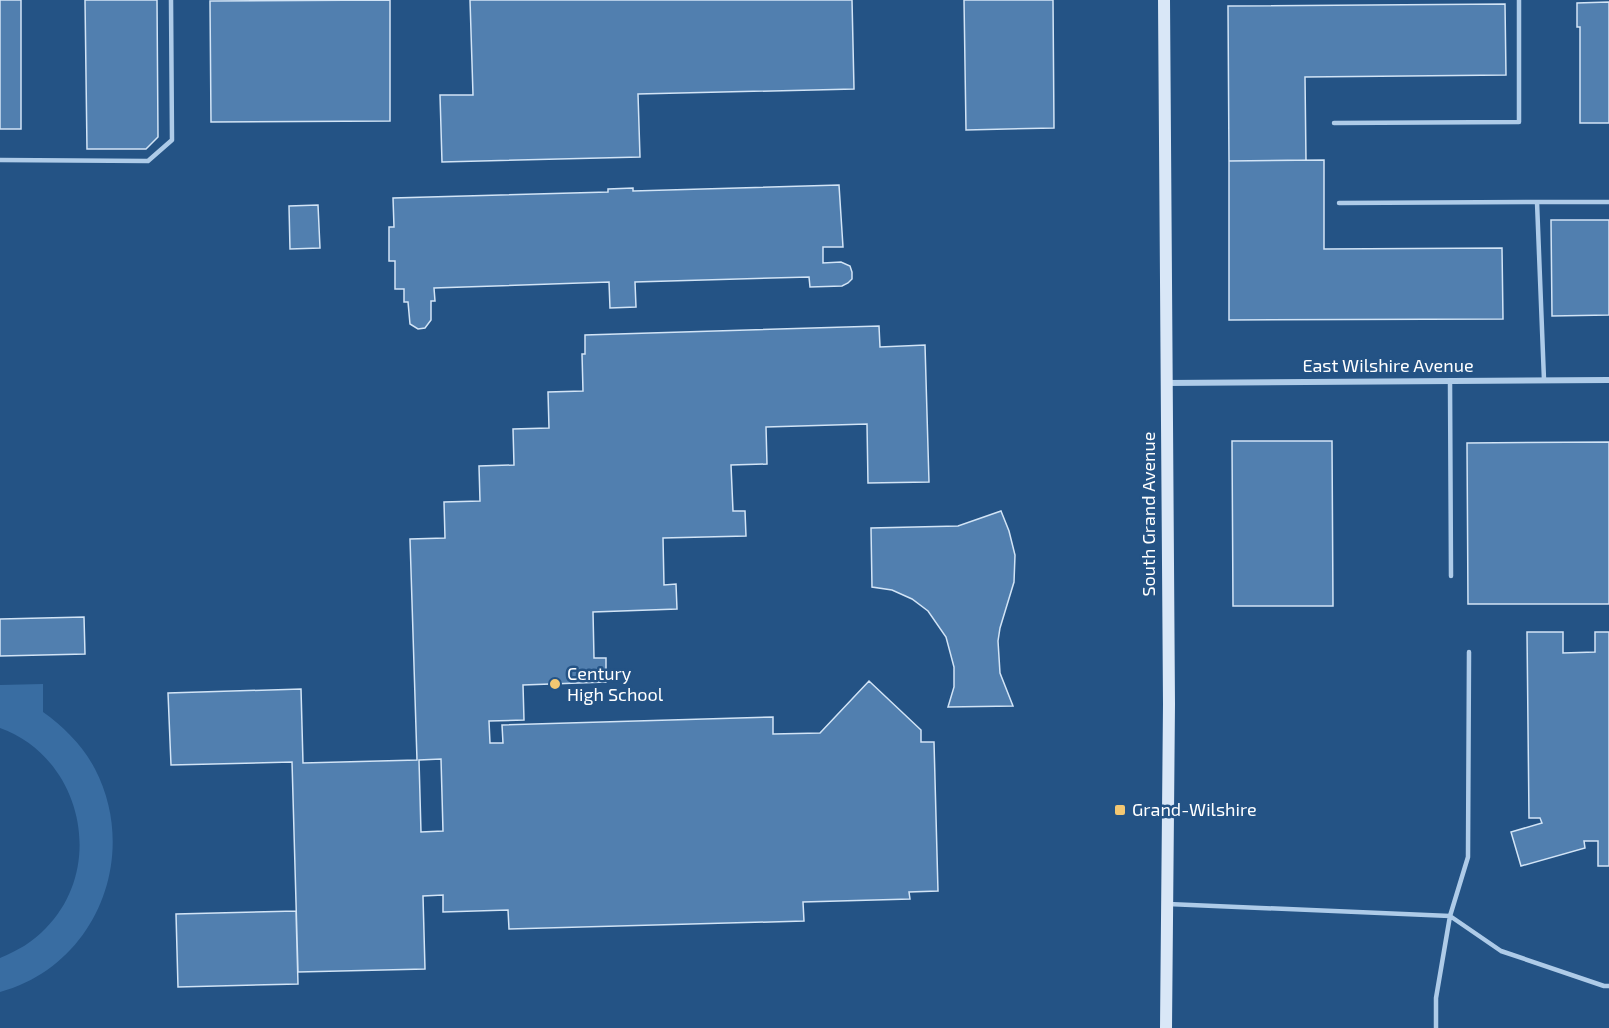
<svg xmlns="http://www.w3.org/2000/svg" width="1609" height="1028" font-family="'Exo 2',sans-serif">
<rect width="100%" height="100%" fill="#245385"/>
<!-- green -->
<path fill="#396da2" d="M 43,684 L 43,712 C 64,727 83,746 95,769 C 140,856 96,966 0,992 L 0,958 C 17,951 33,942 46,928 C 107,866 81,757 0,728 L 0,685 Z"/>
<!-- building -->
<path fill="#517faf" stroke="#d2e4f6" stroke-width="1.5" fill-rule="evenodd" d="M 0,0 L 21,0 L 21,129 L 0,129 Z
M 85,0 L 157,0 L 158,137 L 146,149 L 87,149 Z
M 390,0 L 390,121 L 211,122 L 210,1 Z
M 470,0 L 852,0 L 854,89 L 638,94 L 640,157 L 442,162 L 440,95 L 473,95 Z
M 964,0 L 1053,0 L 1054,128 L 966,130 Z
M 1609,2 L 1609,123 L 1580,123 L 1580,27 L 1577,27 L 1577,3 Z
M 1505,4 L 1506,75 L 1305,77 L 1306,160 L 1229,161 L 1228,6 Z
M 1324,160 L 1324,249 L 1502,248 L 1503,319 L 1229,320 L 1229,161 Z
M 839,185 L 843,247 L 823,247 L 823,263 L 841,262 L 850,266 L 852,272 L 852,279 L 848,283 L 842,286 L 810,287 L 809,277 L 635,282 L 636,307 L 610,308 L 609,282 L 434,288 L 435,301 L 431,301 L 431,320 L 425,328 L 418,329 L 410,324 L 408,302 L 404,302 L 404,289 L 395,289 L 395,261 L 389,261 L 389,227 L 394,227 L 393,198 L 608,192 L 608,189 L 633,188 L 633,191 Z
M 318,205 L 320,248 L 290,249 L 289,206 Z
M 1551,220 L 1609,220 L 1609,315 L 1552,316 Z
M 879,326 L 880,347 L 925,345 L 929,482 L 868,483 L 867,424 L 766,427 L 767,464 L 731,465 L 733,511 L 745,511 L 746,536 L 663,538 L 664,585 L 676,584 L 677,609 L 593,612 L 594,658 L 606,658 L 606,682 L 523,685 L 524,720 L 489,721 L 490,743 L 503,743 L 502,725 L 773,717 L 773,734 L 820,733 L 869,681 L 921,730 L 921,742 L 934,742 L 938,891 L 909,892 L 910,899 L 803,902 L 804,921 L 509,929 L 508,910 L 443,912 L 443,895 L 423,896 L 425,969 L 298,972 L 292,762 L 171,765 L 168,693 L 301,689 L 303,763 L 417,760 L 410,539 L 445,538 L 444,502 L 480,501 L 479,466 L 514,465 L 513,429 L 549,428 L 548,392 L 583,391 L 582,354 L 585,354 L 585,335 ZM 441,759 L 443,831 L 421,832 L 419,760 Z
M 1232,441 L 1332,441 L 1333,606 L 1233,606 Z
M 1609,442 L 1609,604 L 1468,604 L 1467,443 Z
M 1001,511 L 1009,531 L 1015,555 L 1014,582 L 1000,628 L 998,641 L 1000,673 L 1013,706 L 948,707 L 954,687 L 954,667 L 946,637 L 928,611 L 912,599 L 892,590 L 872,587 L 871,528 L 958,526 Z
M 84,617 L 85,654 L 0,656 L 0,619 Z
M 1527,632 L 1563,632 L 1563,653 L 1595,652 L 1595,632 L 1609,632 L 1609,866 L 1598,866 L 1598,841 L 1584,841 L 1585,848 L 1521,866 L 1511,832 L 1542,823 L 1540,818 L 1529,818 Z
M 296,911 L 298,984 L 178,987 L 176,914 Z"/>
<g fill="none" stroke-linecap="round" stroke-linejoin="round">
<!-- service -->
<path stroke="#aecbe8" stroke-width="4.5" d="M 1334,123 L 1519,122 L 1519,0
M 0,160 L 148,161 L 172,140 L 171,0
M 1537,202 L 1609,202
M 1339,203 L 1537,202 L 1544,380
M 1450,381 L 1451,576
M 1168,904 L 1450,916 L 1501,951 L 1604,986 L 1609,986
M 1436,1028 L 1436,998 L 1450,916 L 1468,857 L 1469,652"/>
<!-- minor -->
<path stroke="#aecbe8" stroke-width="6" d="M 1166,383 L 1609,380"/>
<!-- secondary -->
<path stroke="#d9e7f7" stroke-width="12" d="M 1164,0 L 1169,704 L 1166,1028"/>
</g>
<!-- markers -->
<g fill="#f3c772" stroke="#245385" stroke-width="2">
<circle cx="555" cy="684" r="6"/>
<rect x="1114" y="804" width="12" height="12" rx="3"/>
</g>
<g text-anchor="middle" stroke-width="5" stroke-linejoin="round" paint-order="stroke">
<!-- street labels -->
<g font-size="18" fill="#fff" stroke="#245385">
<text x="1388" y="372">East Wilshire Avenue</text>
<text transform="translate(1149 514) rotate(-90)" y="6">South Grand Avenue</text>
</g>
<!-- poi labels -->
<g font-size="18" fill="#fff" stroke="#245385" text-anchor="start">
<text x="567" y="680">Century<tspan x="567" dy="21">High School</tspan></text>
<text x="1132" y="816">Grand-Wilshire</text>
</g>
</g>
</svg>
